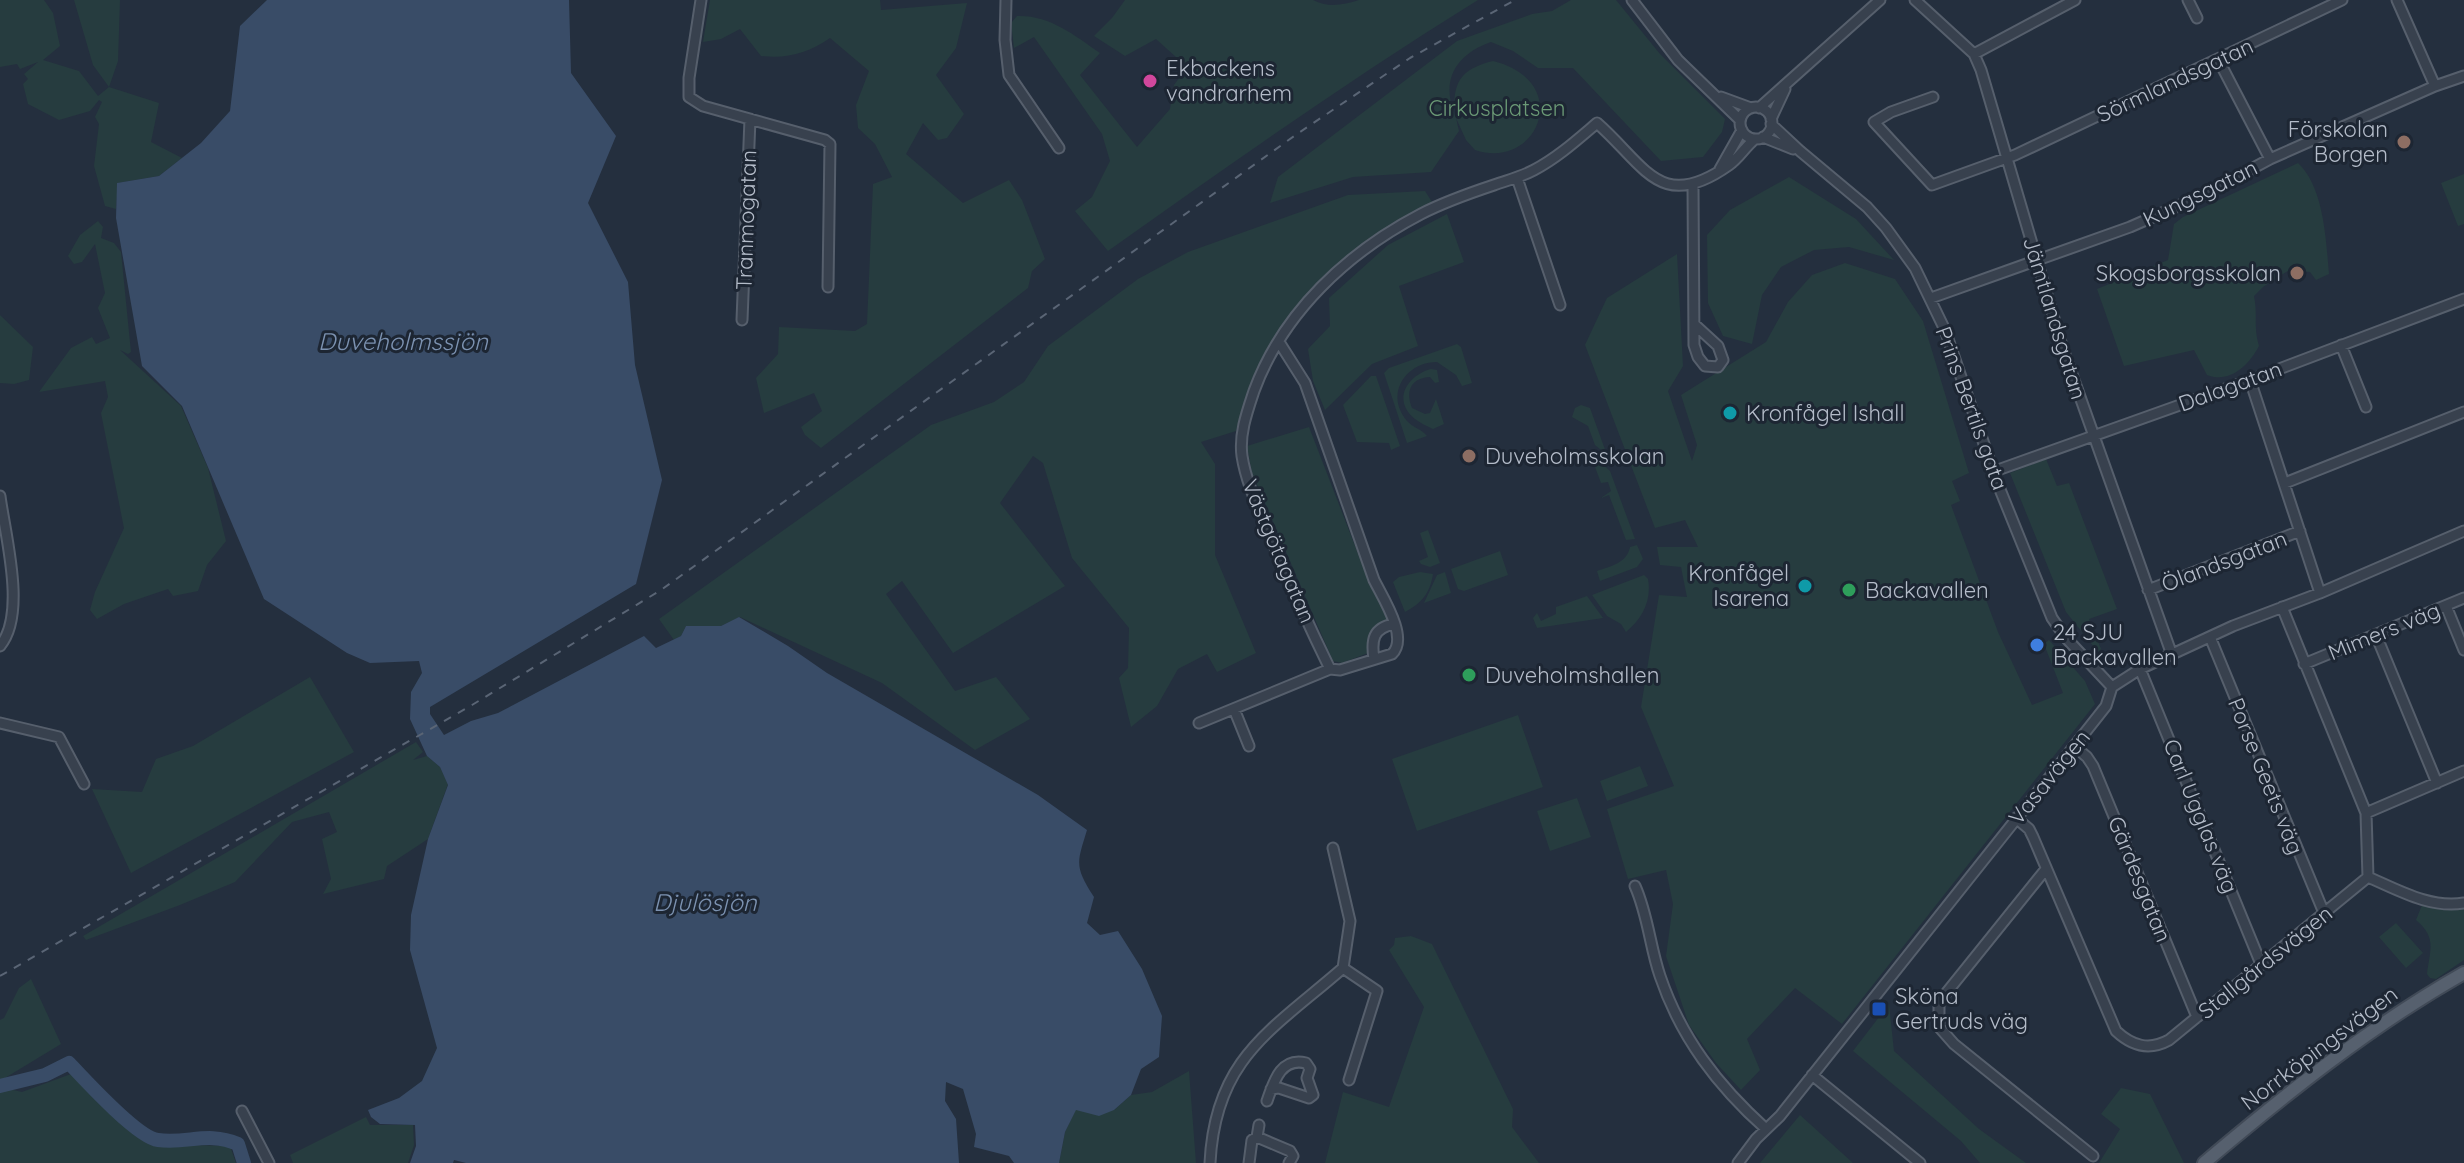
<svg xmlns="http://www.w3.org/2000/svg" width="2464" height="1163" font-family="Quicksand,sans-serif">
<rect width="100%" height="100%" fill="#242f3e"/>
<!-- green -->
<path fill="#263c3f" d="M 0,0 L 44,0 L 53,13 L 60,46 L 43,60 L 79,71 L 98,96 L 109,87 L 93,65 L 74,0 L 120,0 L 118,61 L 109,87 L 159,103 L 151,142 L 182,158 L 159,176 L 118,183 L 116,209 L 105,206 L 94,166 L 99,124 L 95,117 L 102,102 L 99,100 L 90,111 L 59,120 L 28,104 L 23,84 L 28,79 L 24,74 L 38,62 L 20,69 L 17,64 L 0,67 Z
M 710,0 L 880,0 L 881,10 L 967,3 L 956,48 L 936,75 L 964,114 L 947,138 L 938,140 L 923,123 L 906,154 L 963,203 L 1009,180 L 1022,200 L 1045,259 L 1032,271 L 1028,288 L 821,448 L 805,435 L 801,427 L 822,411 L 814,393 L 764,413 L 756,378 L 778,354 L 779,327 L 855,331 L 867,324 L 873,184 L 892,177 L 875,144 L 858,128 L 856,105 L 869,71 L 830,38 C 808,53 788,59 761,56 L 740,29 L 721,39 L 703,42 Z
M 1125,0 L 1313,0 C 1328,8 1343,5 1359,0 L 1478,0 C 1351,79 1230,164 1108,251 L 1075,211 L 1092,197 L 1110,161 L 1102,134 L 1034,37 L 1014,48 L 1011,23 L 1017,16 C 1050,15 1074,35 1100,53 L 1080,75 L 1137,147 L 1170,109 L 1174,85 L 1187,67 L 1156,39 L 1125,56 L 1094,36 L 1112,18 Z
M 1571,0 L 1616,0 L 1660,54 L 1725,119 L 1722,132 L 1703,157 L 1661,161 L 1573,68 L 1538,68 L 1513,51 L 1491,42 C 1457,54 1440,79 1455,115 C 1452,82 1461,69 1493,61 C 1574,81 1539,171 1475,150 L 1466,140 L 1456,118 L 1459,131 L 1431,172 L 1353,177 L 1270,203 L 1278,177 L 1457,41 L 1532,14 L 1552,11 Z
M 2298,163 C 2324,187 2326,240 2329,274 L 2316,280 L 2310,272 L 2289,270 L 2263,287 L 2254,296 C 2258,316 2253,325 2259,346 C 2249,365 2230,384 2207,375 L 2194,350 L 2124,366 L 2097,289 L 2168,260 L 2174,224 L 2183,217 Z
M 2464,174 L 2464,224 L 2458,226 L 2441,183 Z
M 1789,177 L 1856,219 L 1894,260 L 1849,247 L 1814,250 L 1781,267 L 1762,295 L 1752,344 L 1723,336 L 1708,303 L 1707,235 L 1730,210 Z
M 1425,191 L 1432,202 L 1393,224 L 1339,263 L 1295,307 L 1253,376 L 1236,431 L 1201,442 L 1215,464 L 1215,555 L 1256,653 L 1217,672 L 1207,654 L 1178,669 L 1157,706 L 1131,727 L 1119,678 L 1128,668 L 1129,628 L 1072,558 L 1043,463 L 1033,456 L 1000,503 L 1065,586 L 953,653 L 902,581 L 886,594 L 955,691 L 996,677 L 1030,719 L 975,750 L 882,683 L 740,617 L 721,626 L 686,626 L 681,636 L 674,640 L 659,619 L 931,425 L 994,402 L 1024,382 L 1048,346 L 1138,279 L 1188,252 L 1348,195 Z
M 1447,214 L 1464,262 L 1399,286 L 1418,346 L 1372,364 L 1325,410 L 1313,381 L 1308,349 L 1330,326 L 1329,298 L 1388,245 Z
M 98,221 L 103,227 L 101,238 L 114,243 L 121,252 L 131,352 L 128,354 L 120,350 L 181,406 L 208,468 L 226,541 L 207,565 L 198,591 L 173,596 L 168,589 L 124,604 L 97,619 L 90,610 L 95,592 L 124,528 L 101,413 L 108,397 L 105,381 L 39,392 L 71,348 L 92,337 L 96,344 L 110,338 L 98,308 L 105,293 L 95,244 L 82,262 L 74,264 L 68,256 L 80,235 Z
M 1677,254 L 1683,366 L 1668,391 L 1692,461 L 1697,445 L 1681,395 L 1766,342 L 1788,302 L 1812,275 L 1845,263 L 1895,279 L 1923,321 L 1969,473 L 1952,481 L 1960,501 L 1951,505 L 1998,632 L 2032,705 L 2063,693 L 2044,644 L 2049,640 L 2085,681 L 2095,704 L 1842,1024 L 1795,988 L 1747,1039 L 1760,1070 L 1741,1090 L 1716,1063 L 1689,1025 L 1666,956 L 1673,904 L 1666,870 L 1628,879 L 1607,809 L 1674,786 L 1641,707 L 1659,595 L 1687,597 L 1681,567 L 1660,565 L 1657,547 L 1698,547 L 1685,520 L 1655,528 L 1585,345 L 1607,298 Z
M 0,315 L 33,347 L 29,380 L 14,384 L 0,383 Z
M 1457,344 L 1461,347 L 1472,383 L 1462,386 L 1456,375 L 1437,362 C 1406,362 1384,394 1407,421 C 1413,428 1422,429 1427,436 L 1407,443 L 1384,373 L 1389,368 Z
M 1431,369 L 1437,370 L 1439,382 L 1435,383 L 1430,377 C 1411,378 1405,391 1412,408 L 1425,414 L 1430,413 L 1436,399 L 1444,424 L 1433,429 C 1427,426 1420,423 1415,419 C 1391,400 1408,375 1431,369 Z
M 1371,376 L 1376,376 L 1400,446 L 1391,450 L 1389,443 L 1357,442 L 1343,405 Z
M 1581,405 L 1590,408 L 1607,455 L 1595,445 L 1588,426 L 1572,417 L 1575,408 Z
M 1309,427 L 1369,582 L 1389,620 C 1369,625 1368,635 1368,653 L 1342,663 L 1333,661 L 1252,473 L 1247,446 Z
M 1589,451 L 1610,471 L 1635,539 L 1626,540 L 1609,495 L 1601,498 L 1611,491 L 1608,482 L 1601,483 Z
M 2046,459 L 2057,486 L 2069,483 L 2117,609 L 2089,619 L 2101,649 L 2098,652 L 2066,612 L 2010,473 Z
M 1428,530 L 1440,563 L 1430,567 L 1421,564 L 1419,561 L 1428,557 L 1420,533 Z
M 1637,545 L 1643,559 L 1637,567 L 1600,581 L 1597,571 C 1611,566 1627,563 1630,547 Z
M 1500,551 L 1508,575 L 1464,591 L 1458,589 L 1451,569 Z
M 1420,572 L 1433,574 C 1430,593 1422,603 1405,612 L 1393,582 L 1399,577 Z
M 1445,572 L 1451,593 L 1424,603 L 1437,575 Z
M 1644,575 L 1648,579 C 1652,601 1642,619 1626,632 L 1621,624 L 1607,616 L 1592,595 Z
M 1587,596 L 1603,618 L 1537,628 L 1533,618 L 1537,613 L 1541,621 L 1556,614 L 1556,607 Z
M 310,677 L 354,752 L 131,873 L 92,789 L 142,792 L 156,759 L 193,746 Z
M 1518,715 L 1543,787 L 1417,831 L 1392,759 Z
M 416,742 L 423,752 L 413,760 L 427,756 L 440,767 L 448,784 L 428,839 L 387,866 L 384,879 L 323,894 L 331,879 L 322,839 L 337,832 L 329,812 L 292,822 L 235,882 L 180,905 L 86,940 L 83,936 Z
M 1640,766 L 1648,786 L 1607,801 L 1600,781 Z
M 1577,798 L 1591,837 L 1550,851 L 1537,811 Z
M 2422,905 L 2452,909 L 2464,908 L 2464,960 L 2436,979 L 2430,978 L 2427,974 C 2430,949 2437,938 2416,920 Z
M 2396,923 L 2423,953 L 2406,968 L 2379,937 Z
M 1411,936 L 1432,944 L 1513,1109 L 1512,1127 L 1539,1163 L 1325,1163 L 1343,1092 L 1389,1107 L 1424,1007 L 1389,950 L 1394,945 L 1395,938 Z
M 31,979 L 61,1044 L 0,1081 L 0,1020 L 4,1018 L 19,988 Z
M 1889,1004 L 1894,1051 L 1979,1129 L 2026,1163 L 1980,1163 L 1961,1141 L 1853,1051 Z
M 1189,1071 L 1196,1163 L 1059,1163 L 1065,1132 L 1076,1109 L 1114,1110 L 1131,1095 L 1152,1092 Z
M 71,1074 L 127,1128 L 150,1144 L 230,1146 L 236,1163 L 0,1163 L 0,1087 L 22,1092 Z
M 2121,1088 L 2150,1094 L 2184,1163 L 2099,1163 L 2120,1129 L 2101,1114 Z
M 1800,1115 L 1853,1163 L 1760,1163 Z
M 366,1117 L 370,1125 L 413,1125 L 414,1145 L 408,1163 L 293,1163 L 290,1155 Z"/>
<!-- water -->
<path fill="#394c67" d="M 267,0 L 569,0 L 571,73 L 616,136 L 588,203 L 628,282 L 635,365 L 662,480 L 636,584 L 430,707 L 430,714 L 444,735 L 471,721 L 498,713 L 644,636 L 656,648 L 681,636 L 686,626 L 721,626 L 739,617 L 788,646 L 827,673 L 1038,795 L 1087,830 C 1077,863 1074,866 1094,897 L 1087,923 L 1100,935 L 1118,931 L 1142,969 L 1162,1016 L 1159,1057 L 1141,1069 L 1131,1095 L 1114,1110 L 1099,1116 L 1076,1110 L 1065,1132 L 1059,1163 L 1014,1163 L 1009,1156 L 974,1147 L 976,1134 L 963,1089 L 946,1082 L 945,1101 L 956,1119 L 959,1163 L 466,1163 L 454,1160 L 453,1163 L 410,1163 L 416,1146 L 415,1125 L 380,1124 L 371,1117 L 368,1110 L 399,1098 L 422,1081 L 437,1048 L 410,950 L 411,915 L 428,839 L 448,785 L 440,767 L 427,756 L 410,719 L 411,692 L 422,673 L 419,661 L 370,663 L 347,653 L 264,599 L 182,406 L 142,366 L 116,218 L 117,183 L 159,176 L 201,143 L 230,111 L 240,26 Z"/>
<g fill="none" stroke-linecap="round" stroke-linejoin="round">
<!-- river -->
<path stroke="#394c67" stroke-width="14" d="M 0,1086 L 45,1075 L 69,1063 C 84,1079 138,1138 158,1140 C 188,1144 208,1131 238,1144 L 244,1163"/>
<defs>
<path id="minor" d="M 701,0 L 689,78 L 689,97 L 703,106 L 825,140 L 830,144 L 828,287
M 1006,0 L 1005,40 L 1009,75 L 1059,148
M 1632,0 L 1678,60 L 1740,120
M 1915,0 L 1974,54 L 1981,70 L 2063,349 L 2172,655
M 2188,0 L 2197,18
M 2397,0 L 2435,86
M 1974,54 L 2075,0
M 2218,59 L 2270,159
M 1721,97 L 1751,108
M 1933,97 L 1891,112 L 1874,122 L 1932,185 L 2015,155 L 2342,0
M1740 123a16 16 0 1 1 32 0a16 16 0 1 1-32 0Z
M 1759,108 L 1880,0
M 1771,119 L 1785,89
M 1771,124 L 1800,151 L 1867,207 L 1886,228 L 1915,268 L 1945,330 L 1997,482 L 2052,618 L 2066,638 L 2112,687
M 1763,137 L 1793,149
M 1720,169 L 1742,130
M 1517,178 L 1560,305
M 1693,185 L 1694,345 L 1698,357 L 1705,366 L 1718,367 L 1723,360 L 1718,346 L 1694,324
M 1931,298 L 2130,227 L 2203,195 L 2270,159 L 2435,86 L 2464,76
M 742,320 L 750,119
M 1279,342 L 1305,383 L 1374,580 C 1383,598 1409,638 1392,654 L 1340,670 L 1330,669 C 1308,624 1287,577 1268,531 C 1258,507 1246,482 1242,456 C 1239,434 1247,412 1254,391 C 1283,312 1348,252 1421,214 C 1444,202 1470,193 1494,185 C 1508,180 1521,177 1534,170 C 1557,158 1577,140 1597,123 C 1645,165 1660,214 1729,165 C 1739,158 1745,147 1755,139
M 2341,345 L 2366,407
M 2250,380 L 2320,593
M 1995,471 L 2250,380 L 2464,299
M 2285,483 L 2464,412
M 0,496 C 5,535 27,614 0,646
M 2148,590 L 2300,531
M 2446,606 L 2464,650
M 2376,635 L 2437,783
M 2210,637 L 2324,913
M 1374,659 C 1371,640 1373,628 1394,624
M 2304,664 L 2464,598
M 2140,669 L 2261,964
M 1234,709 L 1249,746
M 0,723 L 59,737 L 84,784
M 1199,723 L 1330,669
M 2074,746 L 2087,757 L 2093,766 L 2197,1017
M 2366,813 L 2464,771
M 2016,818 L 2029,829 L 2033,837 L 2116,1031 C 2132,1046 2149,1051 2169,1040 L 2368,877 L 2366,813 L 2282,607
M 2046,869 L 1939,1002 L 1939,1027 L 1954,1044 L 2093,1156
M 2368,877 C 2398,890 2431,909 2464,903
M 1635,886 C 1648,915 1650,947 1660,976 C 1681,1038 1718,1086 1766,1129
M 1343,968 L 1377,991 L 1349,1080
M 1812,1075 L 1920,1163
M 1267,1101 C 1274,1081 1281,1057 1306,1063 L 1310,1069 L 1307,1078 L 1313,1095 L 1309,1098 L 1279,1088 L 1271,1089
M 242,1111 L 269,1163
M 1257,1137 L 1290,1151 L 1293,1156 L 1289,1163
M 1210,1163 C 1215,1058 1272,1030 1343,968 L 1350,921 L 1333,848
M 1249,1163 L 1252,1140 L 1257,1137 L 1259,1125
M 1738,1163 L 1756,1139 L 1780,1116 L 2091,725 L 2106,706 L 2112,687 L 2140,669 L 2233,626 L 2320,593 L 2464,531"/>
<path id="major" d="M 2204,1163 C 2287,1093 2369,1027 2464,973"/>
</defs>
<!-- minor casing -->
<use href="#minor" stroke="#565f6c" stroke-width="13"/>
<!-- major casing -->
<use href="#major" stroke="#414a57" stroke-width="16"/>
<!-- minor -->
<use href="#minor" stroke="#38414e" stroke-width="9"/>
<!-- major -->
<use href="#major" stroke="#56606e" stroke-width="12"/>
<!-- rail -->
<path stroke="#5a6575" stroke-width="2" stroke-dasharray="8 8" stroke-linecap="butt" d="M 0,976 L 472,705 L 661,590 L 1297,134 L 1410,58 L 1515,0"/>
</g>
<!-- markers -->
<circle fill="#d1479c" stroke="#1d2633" stroke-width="3" cx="1150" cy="81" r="8"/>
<g fill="#8d6e63" stroke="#1d2633" stroke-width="3">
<circle cx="2404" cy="142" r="8"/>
<circle cx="2297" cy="273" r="8"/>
<circle cx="1469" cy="456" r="8"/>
</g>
<g fill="#0f9aa8" stroke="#1d2633" stroke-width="3">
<circle cx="1730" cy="413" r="8"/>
<circle cx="1805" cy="586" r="8"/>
</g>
<g fill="#2e9e5b" stroke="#1d2633" stroke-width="3">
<circle cx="1849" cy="590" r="8"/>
<circle cx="1469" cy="675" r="8"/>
</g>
<circle fill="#3f7fe0" stroke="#1d2633" stroke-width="3" cx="2037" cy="645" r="8"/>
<rect fill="#1a4fb4" stroke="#1d2633" stroke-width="3" x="1871" y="1001" width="16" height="16" rx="4"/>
<g text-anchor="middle" stroke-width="6" stroke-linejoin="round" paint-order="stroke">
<!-- poi labels -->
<g font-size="22" fill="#b4bcc9" stroke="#1d2633" text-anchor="start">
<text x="1166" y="76">Ekbackens<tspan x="1166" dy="25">vandrarhem</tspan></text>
<text x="2388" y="137" text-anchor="end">Förskolan<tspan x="2388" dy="25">Borgen</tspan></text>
<text x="2281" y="281" text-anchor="end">Skogsborgsskolan</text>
<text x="1746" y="421">Kronfågel Ishall</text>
<text x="1485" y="464">Duveholmsskolan</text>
<text x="1789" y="581" text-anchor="end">Kronfågel<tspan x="1789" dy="25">Isarena</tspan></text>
<text x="1865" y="598">Backavallen</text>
<text x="2053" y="640">24 SJU<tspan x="2053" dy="25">Backavallen</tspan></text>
<text x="1485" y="683">Duveholmshallen</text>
<text x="1895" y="1004">Sköna<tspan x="1895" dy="25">Gertruds väg</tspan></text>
</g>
<!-- street labels -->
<g font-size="22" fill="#b4bcc9" stroke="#1d2633">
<text transform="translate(2175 80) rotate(-25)" y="8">Sörmlandsgatan</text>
<text transform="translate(2200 193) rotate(-26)" y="8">Kungsgatan</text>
<text transform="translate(746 220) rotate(-88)" y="8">Tranmogatan</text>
<text transform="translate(2055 318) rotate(73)" y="8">Jämtlandsgatan</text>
<text transform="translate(2230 386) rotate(-20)" y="8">Dalagatan</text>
<text transform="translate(1972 408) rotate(70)" y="8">Prins Bertils gata</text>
<text transform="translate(1279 551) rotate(67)" y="8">Västgötagatan</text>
<text transform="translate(2224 561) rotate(-21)" y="8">Ölandsgatan</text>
<text transform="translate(2384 631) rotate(-22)" y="8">Mimers väg</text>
<text transform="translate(2266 776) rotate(68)" y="8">Porse Geets väg</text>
<text transform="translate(2049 777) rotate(-51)" y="8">Vasavägen</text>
<text transform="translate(2201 816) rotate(68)" y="8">Carl Ugglas väg</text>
<text transform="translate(2140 879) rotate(68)" y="8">Gärdesgatan</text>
<text transform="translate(2265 962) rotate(-39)" y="8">Stallgårdsvägen</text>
<text transform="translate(2319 1048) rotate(-37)" y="8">Norrköpingsvägen</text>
</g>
<!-- park labels -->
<g font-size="22" fill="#6b9a76" stroke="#1d2633">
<text x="1497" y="116">Cirkusplatsen</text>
</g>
<!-- water labels -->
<g font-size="24" font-style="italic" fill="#7c92b1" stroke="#1d2633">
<text x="403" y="350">Duveholmssjön</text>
<text x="705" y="911">Djulösjön</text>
</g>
</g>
</svg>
